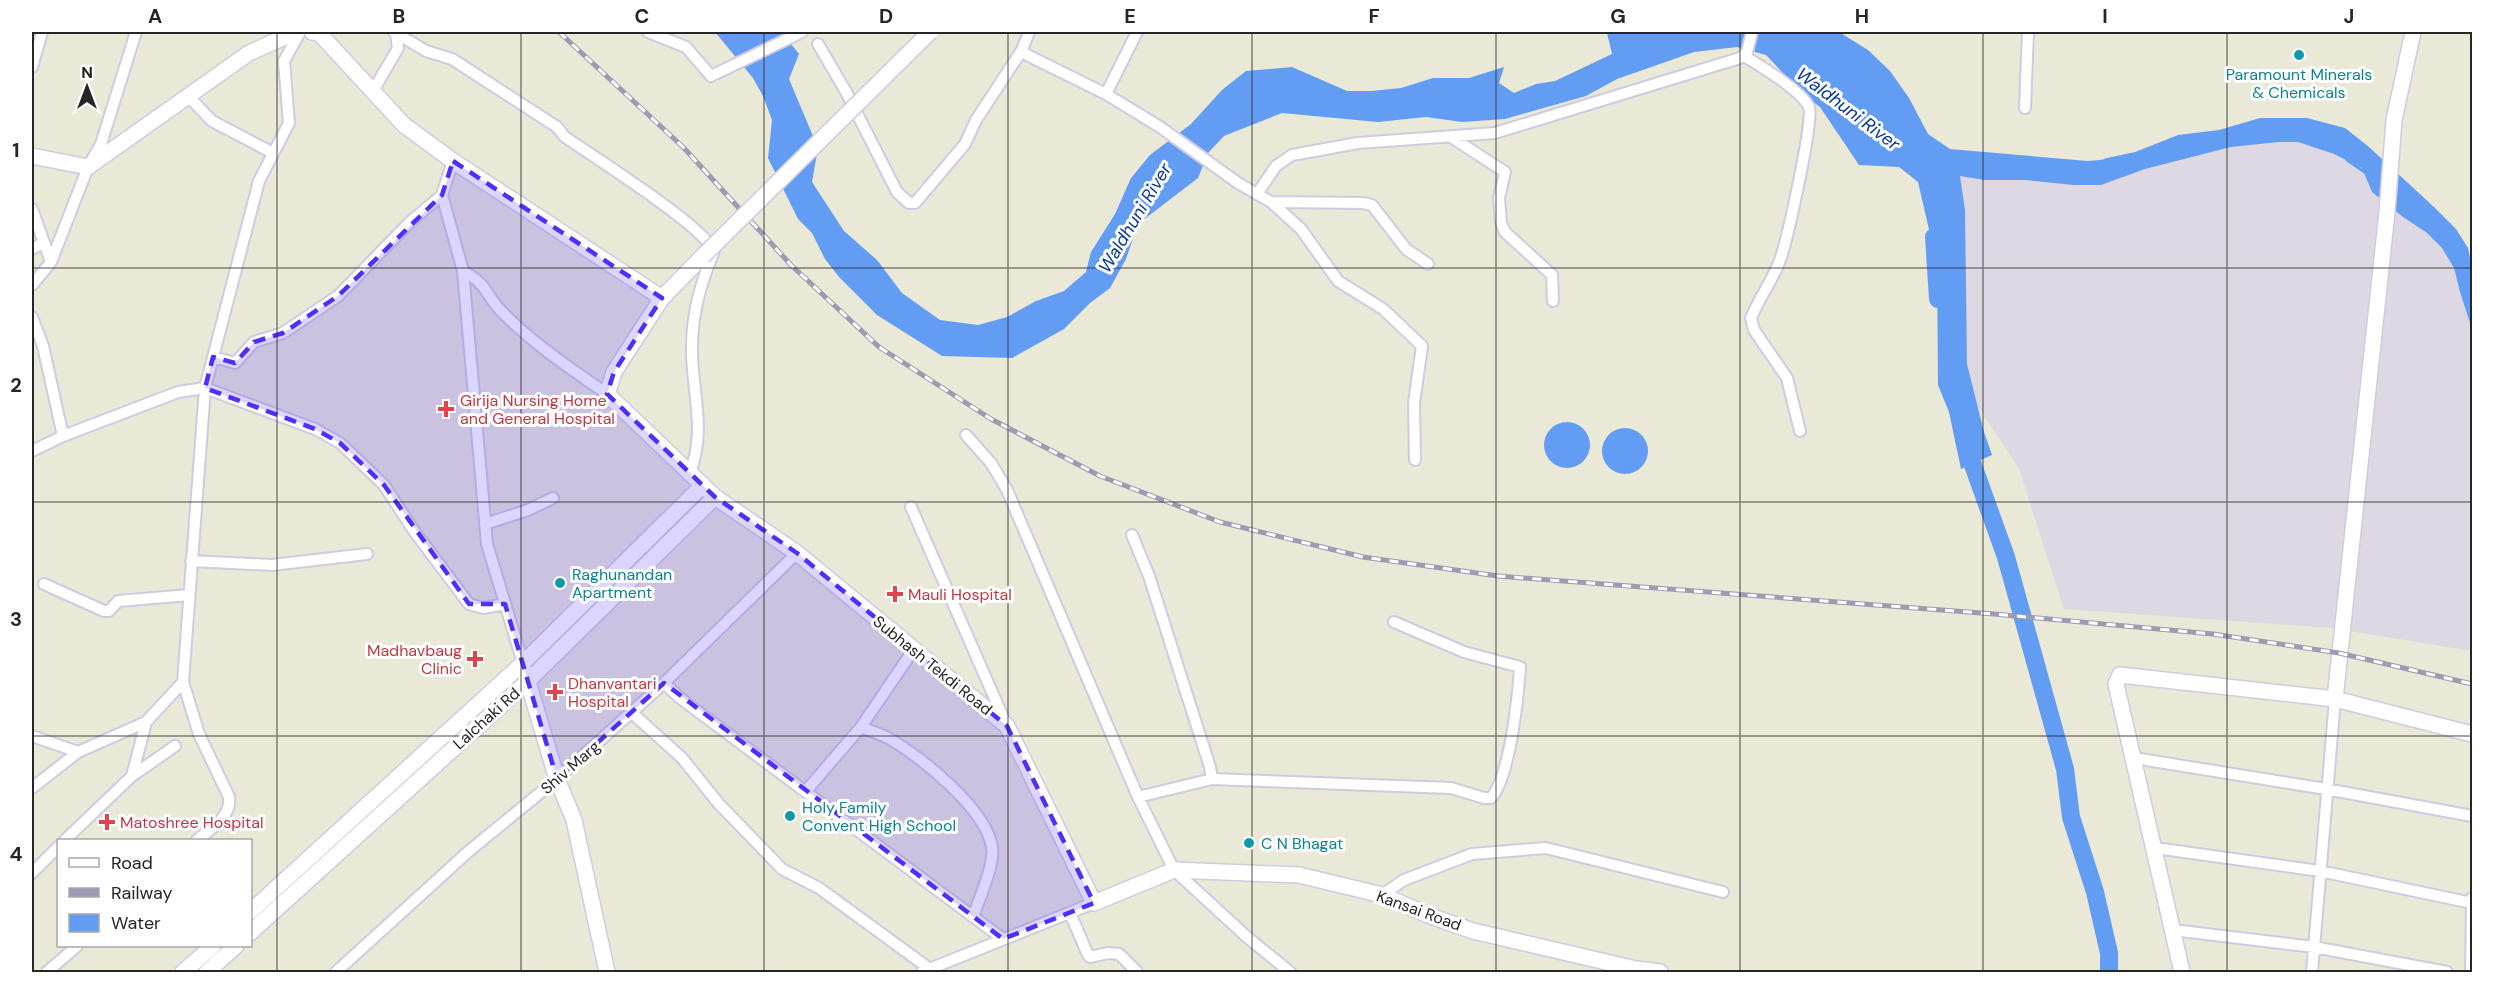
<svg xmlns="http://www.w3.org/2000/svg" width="2504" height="1004" font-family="'DM Sans',sans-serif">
<rect width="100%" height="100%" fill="#eae8d7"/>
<!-- industrial -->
<path fill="#ded8e2" d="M 2279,142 L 2298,142 L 2334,154 L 2362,168 L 2372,192 L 2403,217 L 2427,233 L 2442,248 L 2454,268 L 2460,292 L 2472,326 L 2472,651 L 2331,628 L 2064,609 L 2019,469 L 1975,402 L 1967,364 L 1965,340 L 1965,210 L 1960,176 L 1984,180 L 2025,180 L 2073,185 L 2101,185 L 2145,169 L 2231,147 Z"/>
<!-- water -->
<path fill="#639df3" d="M 715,32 L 781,32 L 799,54 L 789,79 L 818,148 L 812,182 L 844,231 L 877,260 L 902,293 L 940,320 L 978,325 L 1007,317 L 1036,301 L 1064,291 L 1086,272 L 1091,252 L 1115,214 L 1131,178 L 1150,155 L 1191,124 L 1222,90 L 1246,71 L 1292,67 L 1347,91 L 1371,91 L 1401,88 L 1433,78 L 1469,78 L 1504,67 L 1499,83 L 1514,93 L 1536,84 L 1555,81 L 1612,54 L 1607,33 L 1608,32 L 1839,32 L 1868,50 L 1890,71 L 1909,98 L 1928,134 L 1950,149 L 2088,161 L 2120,158 L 2178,135 L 2219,130 L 2260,118 L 2307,118 L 2345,128 L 2369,147 L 2434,207 L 2456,229 L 2468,248 L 2472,267 L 2472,329 L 2460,292 L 2454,268 L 2442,248 L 2427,233 L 2403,217 L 2372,192 L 2362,168 L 2334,154 L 2298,142 L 2279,142 L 2231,147 L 2145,169 L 2101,185 L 2073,185 L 2025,180 L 1984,180 L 1960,176 L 1965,210 L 1967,364 L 1984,432 L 1992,455 L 1961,469 L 1949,412 L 1938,385 L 1937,264 L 1918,182 L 1899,167 L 1859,165 L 1820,107 L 1804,95 L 1766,55 L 1737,47 L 1694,52 L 1617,79 L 1586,96 L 1505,119 L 1462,122 L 1426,117 L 1378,122 L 1282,113 L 1224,136 L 1208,153 L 1198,178 L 1138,224 L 1126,259 L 1110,288 L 1090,303 L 1064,329 L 1012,358 L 942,356 L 877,315 L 839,277 L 825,259 L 812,233 L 798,219 L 768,158 L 772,120 L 763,96 L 753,78 Z
M1544 445a23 23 0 1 1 46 0a23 23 0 1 1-46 0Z
M1602 451a23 23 0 1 1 46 0a23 23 0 1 1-46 0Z"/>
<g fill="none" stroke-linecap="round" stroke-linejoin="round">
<!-- stream -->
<path stroke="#639df3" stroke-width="3" d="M 2105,160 L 2133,154
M 2347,160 L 2366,173"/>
<!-- river -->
<path stroke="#639df3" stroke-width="18" d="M 1934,237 L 1938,299
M 1964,440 L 2006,557 L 2065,769 L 2071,817 L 2095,892 L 2109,953 L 2109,972"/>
<defs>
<path id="street" d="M 394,32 L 426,51 L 452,59 L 557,127 L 565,137 C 594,157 702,225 714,251 C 700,285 691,316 692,354 C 693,394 706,433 690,472
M 648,32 L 686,47 L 711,76 L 802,32
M 1029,32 L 1022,50 L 1027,55 L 1106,94 L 1160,127 L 1238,183 L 1271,202 L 1301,229 L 1338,281 L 1383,309 L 1422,346 L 1414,403 L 1415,460
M 818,44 L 845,90 L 897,192 L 909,203 L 915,203 L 965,144 L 976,120 L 1022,50
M 1744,56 C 1759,65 1802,91 1809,107 C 1814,120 1787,241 1780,260 C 1773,280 1759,298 1751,318 L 1754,330 L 1787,378 L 1800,431
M 32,67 L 42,32
M 373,91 L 398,48 L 396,33
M 1106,94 L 1137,32
M 188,96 L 212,121 L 273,153
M 2025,108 L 2028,32
M 1451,137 L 1505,172 L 1499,198 L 1501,223 L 1505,232 L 1552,275 L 1553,301
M 453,161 L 442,195 L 463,271 L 487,544 L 523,663
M 1257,194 L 1276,166 L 1292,155 L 1358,143 L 1495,133 L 1740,58 L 1747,52 L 1752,32
M 1272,202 L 1363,203 L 1372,205 L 1406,249 L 1428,264
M 32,209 L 51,262
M 32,249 L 44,242
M 463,271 C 490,286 485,296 504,314 C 535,345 571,369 607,394
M 32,285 L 51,262 L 88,167 L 101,144 L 136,32
M 32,317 L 43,346 L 63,436
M 213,357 L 235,363 L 254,342 L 283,333 L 338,296 L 410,222 L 442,195
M 966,435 L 991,463 L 1007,490 L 1138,797 L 1174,870 L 1247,937 L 1290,972
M 32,451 L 63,436 L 178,392 L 205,388 L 315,429 L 340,443 L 384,485 L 414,531 L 469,604 L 483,608 L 505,604
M 911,507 L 1006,724
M 485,524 L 528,510 L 553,498
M 1132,535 L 1149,576 L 1210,767 L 1212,779
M 191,561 L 272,565 L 367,554
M 44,584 L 104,611 L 109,611 L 118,601 L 189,595
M 914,649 L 861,727 C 870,731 881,734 890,739 C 922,758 986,809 992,847 C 995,864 979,899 973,917
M 183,682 L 199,734 L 229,797 C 232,817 210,829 197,840
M 664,683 L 680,698 L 1003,939
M 631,712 L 682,758 L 719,804 L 782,869 L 819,888 L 934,972
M 32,736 L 78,752
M 2134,758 L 2326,789 L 2472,816
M 132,776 L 175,746
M 32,788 L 78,752 L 146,722
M 806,791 L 861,727
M 1138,797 L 1212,779 L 1451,788 L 1484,798 L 1491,798 C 1510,777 1518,697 1520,667 L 1464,652 L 1394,622
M 65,840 L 132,776 L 146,722 L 183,682 L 205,388 L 259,181 L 289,123 L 284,61 L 300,32
M 2155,848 L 2320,871 L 2472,903
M 32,873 L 58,847
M 1382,895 L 1404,880 L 1472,854 L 1546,848 L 1723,892
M 1070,913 L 1088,955 L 1090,957 L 1108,953 L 1119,954 L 1137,972
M 2173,930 L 2314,947 L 2447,972
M 47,972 L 77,946
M 336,972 L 469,851 L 557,779 L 664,683 L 797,553
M 922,972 L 1094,903
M 2312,972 L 2335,699
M 2471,972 L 2472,898"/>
<path id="secondary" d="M 312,32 L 319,33 L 404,125 L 453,161 L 662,298
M 32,156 L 88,167 L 249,53 L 296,32
M 703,256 L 662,298 L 614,372 L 607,394 L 715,497 L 797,553 L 1007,726 L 1094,903 L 1174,870 L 1299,875 L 1382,895 L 1428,915 L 1473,931 L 1636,969 L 1660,972
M 525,672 L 557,779 L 574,820 L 607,972
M 2335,699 L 2387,212 L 2394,120 L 2413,32
M 250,912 L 523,663 L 703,485
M 250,933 L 528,681 L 715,497
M 183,972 L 213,946
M 207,972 L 236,946
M 2182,972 L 2116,684 L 2120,675 L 2335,699 L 2472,734"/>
</defs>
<!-- street casing -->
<use href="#street" stroke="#cfcce1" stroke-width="14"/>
<!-- secondary casing -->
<use href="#secondary" stroke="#cfcce1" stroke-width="18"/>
<!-- street -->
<use href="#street" stroke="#fff" stroke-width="10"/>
<!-- secondary -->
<use href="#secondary" stroke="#fff" stroke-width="15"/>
<defs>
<path id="rail" d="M 559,32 L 683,147 L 791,265 L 879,347 L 991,419 L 1100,476 L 1220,522 L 1363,557 L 1498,576 L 1994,614 L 2213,634 L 2339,653 L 2472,684"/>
</defs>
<!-- rail casing -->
<use href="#rail" stroke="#9e9ab2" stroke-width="5"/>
<!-- rail -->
<use href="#rail" stroke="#fff" stroke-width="3" stroke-dasharray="9" stroke-linecap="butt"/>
<defs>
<path id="secondary-bridge" d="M 703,256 L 930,32"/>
</defs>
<!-- secondary-bridge casing -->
<use href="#secondary-bridge" stroke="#cfcce1" stroke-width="18" stroke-linecap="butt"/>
<!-- secondary-bridge -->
<use href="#secondary-bridge" stroke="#fff" stroke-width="15"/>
</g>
<!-- marked area -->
<path fill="#4d2fff" fill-opacity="0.2" stroke="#4d2fff" stroke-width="4.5" stroke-dasharray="12 8" stroke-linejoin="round" d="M 453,161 L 662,298 L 614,372 L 607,394 L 715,497 L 797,553 L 1007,726 L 1094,903 L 1003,939 L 664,683 L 557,779 L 505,604 L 469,604 L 384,485 L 340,443 L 315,429 L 205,388 L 213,357 L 235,363 L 254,342 L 283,333 L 338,296 L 442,195 Z"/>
<!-- grid -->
<path fill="none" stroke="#262626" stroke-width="1.5" stroke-opacity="0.55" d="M 277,32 L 277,972M 521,32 L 521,972M 764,32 L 764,972M 1008,32 L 1008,972M 1252,32 L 1252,972M 1496,32 L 1496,972M 1740,32 L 1740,972M 1983,32 L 1983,972M 2227,32 L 2227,972M 32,268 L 2472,268M 32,502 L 2472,502M 32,736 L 2472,736"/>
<!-- markers -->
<g fill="#0f9aa8" stroke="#fff" stroke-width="2">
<circle cx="2299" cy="55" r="6"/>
<circle cx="560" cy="583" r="6"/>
<circle cx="790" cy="816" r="6"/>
<circle cx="1249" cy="843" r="6"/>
</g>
<g fill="#e0444e" stroke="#fff" stroke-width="2">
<path d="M443 400h6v6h6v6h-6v6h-6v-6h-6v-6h6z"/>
<path d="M892 585h6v6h6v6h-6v6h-6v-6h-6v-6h6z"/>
<path d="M472 650h6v6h6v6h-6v6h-6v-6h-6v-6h6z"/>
<path d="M552 683h6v6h6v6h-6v6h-6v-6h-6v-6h6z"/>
<path d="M104 813h6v6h6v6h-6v6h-6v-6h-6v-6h6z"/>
</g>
<g text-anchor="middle" stroke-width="6" stroke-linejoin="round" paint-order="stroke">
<!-- culture labels -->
<g font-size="16" fill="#0d838f" stroke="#fff" text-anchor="start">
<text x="2299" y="80" text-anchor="middle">Paramount Minerals<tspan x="2299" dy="18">&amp; Chemicals</tspan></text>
<text x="572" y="580">Raghunandan<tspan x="572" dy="18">Apartment</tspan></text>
<text x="802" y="813">Holy Family<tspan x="802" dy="18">Convent High School</tspan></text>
<text x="1261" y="849">C N Bhagat</text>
</g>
<!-- health labels -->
<g font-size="16" fill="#be3a42" stroke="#fff" text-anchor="start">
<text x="460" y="406">Girija Nursing Home<tspan x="460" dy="18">and General Hospital</tspan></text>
<text x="908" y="600">Mauli Hospital</text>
<text x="462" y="656" text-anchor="end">Madhavbaug<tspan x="462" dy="18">Clinic</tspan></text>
<text x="568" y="689">Dhanvantari<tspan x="568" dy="18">Hospital</tspan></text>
<text x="120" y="828">Matoshree Hospital</text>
</g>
<!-- street labels -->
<g font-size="16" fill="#262626" stroke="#fff">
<text transform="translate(933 665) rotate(39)" y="6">Subhash Tekdi Road</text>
<text transform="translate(486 718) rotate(-42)" y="6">Lalchaki Rd</text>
<text transform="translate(570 767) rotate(-41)" y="6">Shiv Marg</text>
<text transform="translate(1419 910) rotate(20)" y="6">Kansai Road</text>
</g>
<!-- water labels -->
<g font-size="18" font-style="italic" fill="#083799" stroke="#fff">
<text transform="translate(1848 109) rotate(37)" y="6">Waldhuni River</text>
<text transform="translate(1135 218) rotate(-59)" y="6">Waldhuni River</text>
</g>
</g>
<!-- border -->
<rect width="2504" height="1004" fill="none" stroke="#ffffff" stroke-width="66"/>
<!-- legend -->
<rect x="57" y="839" width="195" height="108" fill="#ffffff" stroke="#a8a8a8" stroke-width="1.5"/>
<rect x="69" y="858" width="30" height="9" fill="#ffffff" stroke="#a8a8a8" stroke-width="1.5"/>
<text x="111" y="869" font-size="18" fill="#262626">Road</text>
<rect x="69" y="888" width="30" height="9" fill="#9e9ab2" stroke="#a8a8a8" stroke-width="1.5"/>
<text x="111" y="899" font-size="18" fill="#262626">Railway</text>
<rect x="69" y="914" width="30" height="18" fill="#639df3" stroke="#a8a8a8" stroke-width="1.5"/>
<text x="111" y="929" font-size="18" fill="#262626">Water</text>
<!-- north arrow -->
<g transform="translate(87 87)" stroke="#ffffff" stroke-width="4.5" paint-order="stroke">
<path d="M0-4.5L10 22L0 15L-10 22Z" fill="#262626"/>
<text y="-9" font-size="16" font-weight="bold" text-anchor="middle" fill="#262626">N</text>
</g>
<rect x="33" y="33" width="2438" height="938" fill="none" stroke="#262626" stroke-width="2"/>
<g font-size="20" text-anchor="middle" font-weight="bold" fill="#262626">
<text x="155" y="23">A</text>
<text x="399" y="23">B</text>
<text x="642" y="23">C</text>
<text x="886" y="23">D</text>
<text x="1130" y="23">E</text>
<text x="1374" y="23">F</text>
<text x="1618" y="23">G</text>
<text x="1862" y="23">H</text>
<text x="2105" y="23">I</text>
<text x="2349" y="23">J</text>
<text x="16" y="157">1</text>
<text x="16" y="392">2</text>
<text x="16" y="626">3</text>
<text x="16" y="861">4</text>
</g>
</svg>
